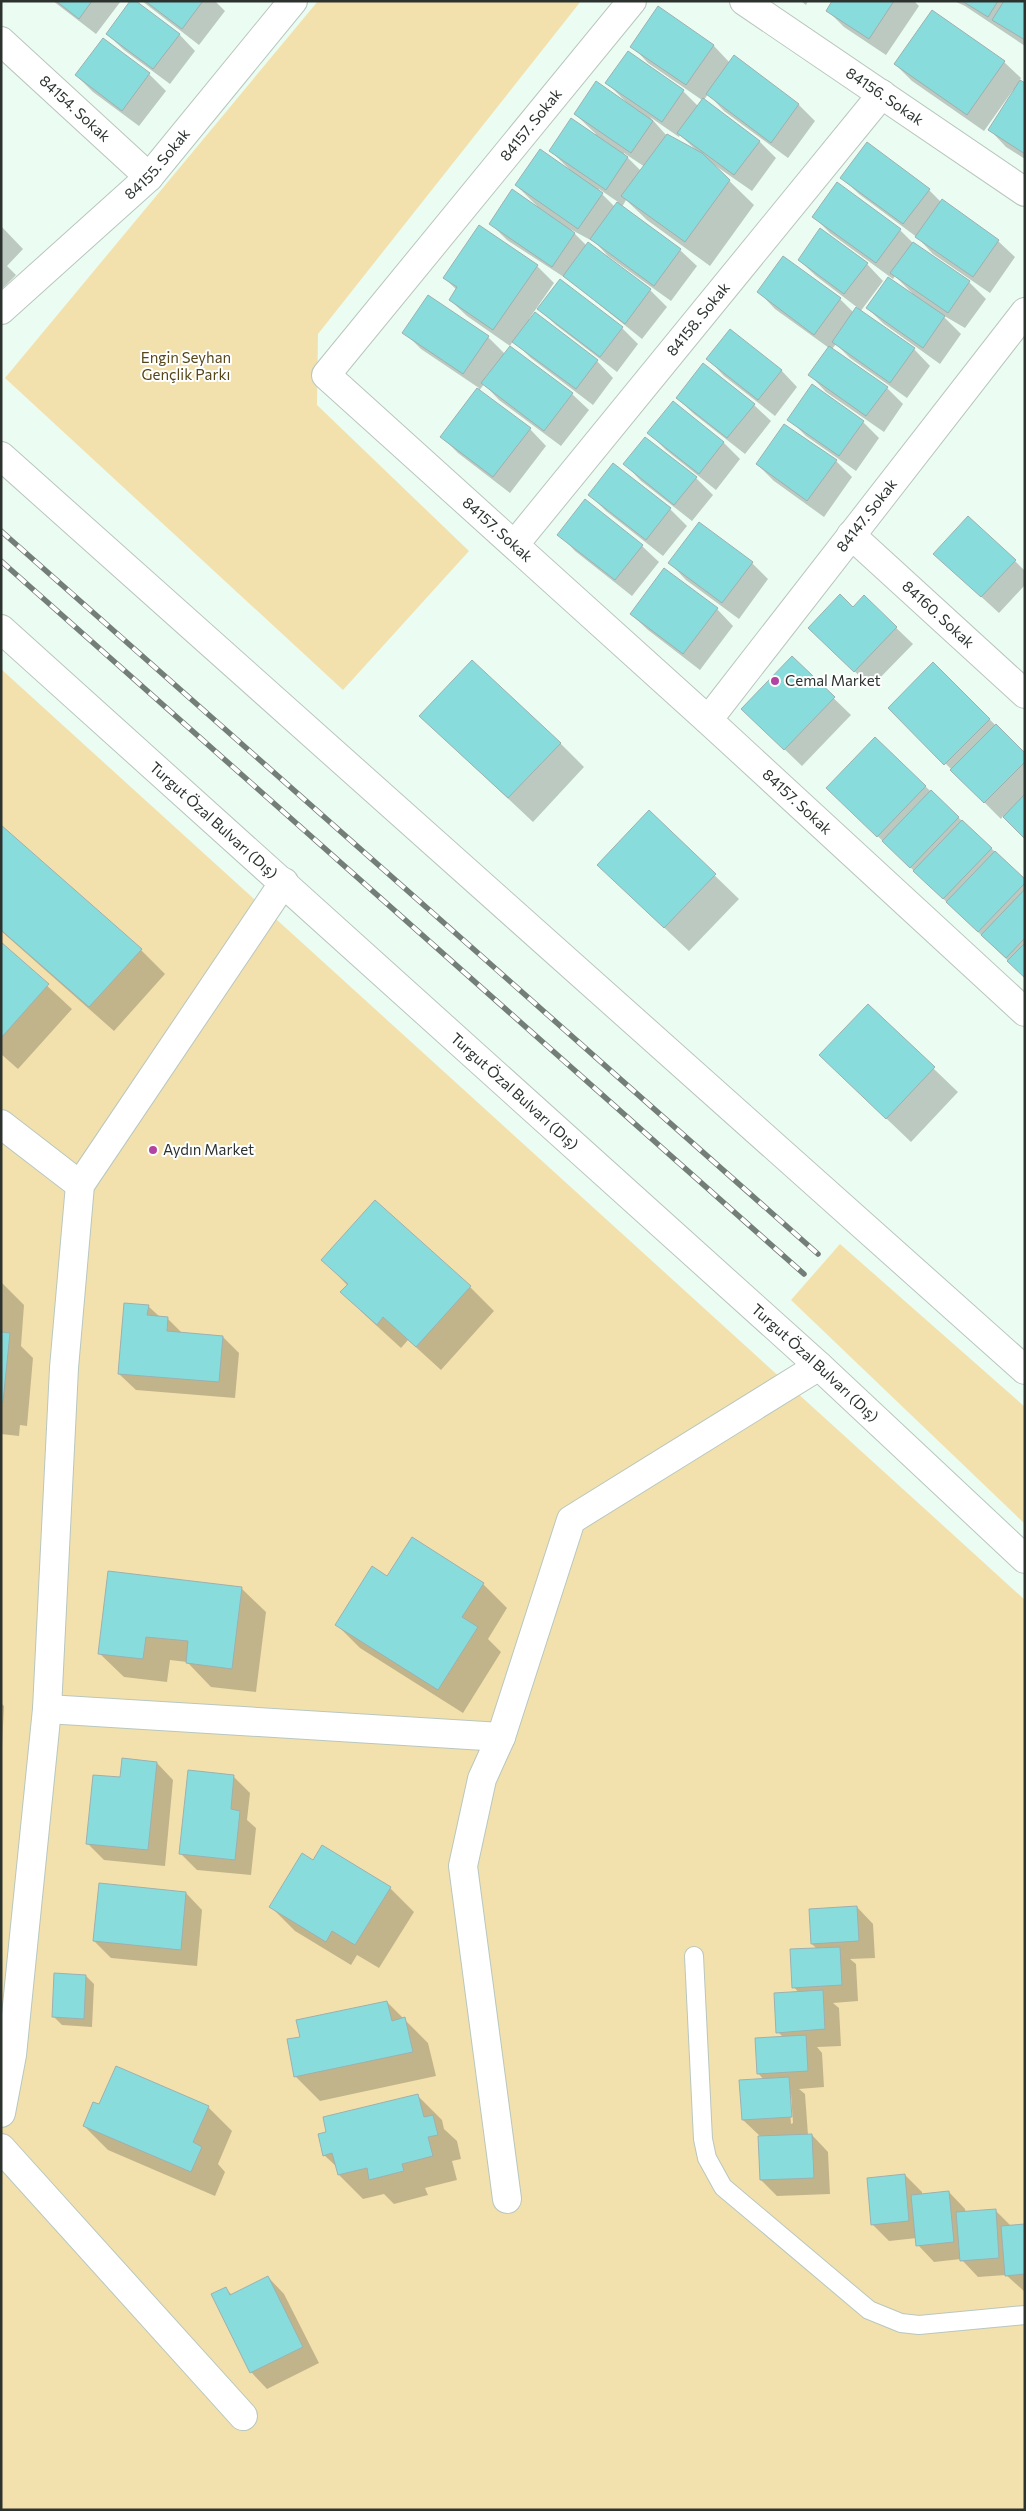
<svg xmlns="http://www.w3.org/2000/svg" width="1026" height="2511" font-family="Commissioner,sans-serif">
<rect width="100%" height="100%" fill="#ebfcf2"/>
<!-- green -->
<path fill="#f3e1ad" d="M 318,1 L 581,1 L 318,334 L 317,405 L 469,551 L 343,690 L 5,378 Z
M 1,669 L 1025,1600 L 1025,2510 L 1,2510 Z
M 840,1244 L 1025,1407 L 1025,1524 L 791,1300 Z"/>
<!-- shadow -->
<path fill="#0003" fill-rule="evenodd" d="M 53,1 L 121,1 L 96,34 Z
M 142,1 L 215,1 L 225,11 L 199,45 Z
M 801,1 L 808,1 L 806,5 Z
M 834,1 L 914,1 L 919,6 L 886,55 L 844,27 L 828,11 Z
M 954,1 L 1025,1 L 1025,46 L 965,6 Z
M 659,8 L 714,46 L 730,63 L 734,57 L 799,105 L 815,121 L 788,158 L 724,111 L 708,94 L 704,100 L 760,142 L 776,158 L 752,191 L 710,162 L 754,205 L 710,266 L 647,220 L 626,200 L 622,207 L 680,250 L 697,266 L 671,301 L 608,256 L 596,243 L 570,229 L 587,246 L 588,244 L 650,290 L 667,307 L 642,339 L 570,281 L 507,240 L 490,223 L 537,206 L 516,185 L 571,171 L 550,150 L 596,134 L 575,114 L 627,103 L 607,83 L 683,91 L 698,106 L 702,100 L 648,63 L 632,46 ZM 650,117 L 679,137 L 680,135 L 696,150 L 667,136 ZM 624,153 L 645,167 L 641,171 L 624,154 ZM 599,189 L 618,202 L 615,207 L 598,190 Z
M 107,34 L 179,34 L 195,51 L 170,84 L 124,50 Z
M 1004,62 L 1021,78 L 1019,81 L 1025,84 L 1025,159 L 1006,147 L 990,130 L 1014,91 L 1013,90 L 984,131 L 912,81 L 895,64 Z
M 149,74 L 166,91 L 139,126 L 93,92 L 76,75 Z
M 842,178 L 929,190 L 941,202 L 998,241 L 1015,257 L 990,293 L 933,254 L 918,238 L 859,194 Z
M 814,217 L 900,230 L 915,245 L 969,282 L 986,299 L 965,328 L 941,314 L 961,334 L 940,364 L 884,324 L 867,308 L 912,293 L 895,276 L 893,279 L 830,233 Z
M 1,226 L 23,249 L 7,266 L 16,275 L 1,290 Z
M 799,260 L 867,264 L 883,281 L 860,312 L 914,349 L 930,366 L 907,398 L 850,358 L 836,344 L 832,349 L 887,388 L 903,404 L 884,432 L 826,392 L 810,375 L 829,348 L 775,309 L 759,292 L 840,299 L 854,313 L 858,308 L 816,276 Z
M 537,266 L 554,283 L 529,319 L 597,361 L 613,378 L 593,405 L 531,358 L 513,341 L 510,346 L 467,316 L 450,300 L 457,290 L 444,278 Z
M 539,309 L 622,328 L 638,344 L 617,372 L 556,325 Z
M 404,332 L 488,337 L 505,354 L 572,394 L 589,410 L 561,446 L 499,400 L 484,384 L 479,391 L 530,429 L 546,446 L 510,493 L 458,453 L 442,437 L 479,388 L 421,349 Z
M 708,359 L 781,370 L 797,387 L 775,416 L 724,376 Z
M 677,398 L 754,405 L 771,421 L 745,454 L 694,414 Z
M 673,403 L 724,443 L 740,459 L 716,490 L 666,450 L 649,433 Z
M 789,419 L 863,422 L 879,438 L 856,471 L 806,436 Z
M 645,438 L 696,478 L 713,495 L 692,521 L 641,481 L 625,464 Z
M 836,461 L 852,477 L 824,517 L 774,481 L 757,464 Z
M 614,465 L 670,509 L 687,526 L 663,556 L 606,511 L 590,495 Z
M 559,534 L 642,546 L 659,562 L 632,596 L 575,551 Z
M 1015,561 L 1025,571 L 1025,585 L 999,613 L 952,570 Z
M 670,563 L 752,563 L 768,579 L 739,619 L 686,580 Z
M 864,597 L 913,644 L 871,687 L 826,644 Z
M 717,609 L 733,626 L 700,670 L 648,630 L 631,614 Z
M 792,658 L 851,715 L 802,766 L 759,725 Z
M 933,664 L 1025,754 L 1025,837 L 1003,816 L 1001,819 L 890,708 Z
M 420,716 L 560,743 L 584,767 L 533,822 Z
M 875,739 L 1025,880 L 1025,977 L 844,804 Z
M 649,812 L 739,899 L 689,951 L 623,889 Z
M 1,827 L 141,950 L 165,974 L 114,1031 L 1,931 Z
M 1,943 L 72,1009 L 18,1069 L 1,1054 Z
M 868,1006 L 958,1092 L 911,1142 L 845,1079 Z
M 323,1260 L 470,1287 L 494,1311 L 441,1370 L 408,1340 L 401,1348 L 366,1316 L 342,1292 L 348,1286 Z
M 1,1282 L 24,1305 L 21,1346 L 33,1358 L 27,1426 L 20,1425 L 19,1436 L 1,1434 Z
M 148,1306 L 160,1317 L 167,1318 L 183,1334 L 223,1337 L 239,1353 L 235,1398 L 136,1390 L 119,1374 Z
M 388,1577 L 483,1584 L 507,1608 L 488,1639 L 501,1652 L 463,1713 L 360,1648 L 336,1624 Z
M 241,1588 L 266,1612 L 256,1692 L 211,1687 L 187,1662 L 170,1660 L 167,1682 L 124,1677 L 99,1653 Z
M 1,1703 L 4,1706 L 1,1767 Z
M 157,1763 L 173,1780 L 165,1866 L 104,1860 L 88,1844 L 121,1779 Z
M 233,1776 L 250,1793 L 247,1820 L 256,1828 L 251,1875 L 197,1870 L 180,1853 Z
M 313,1862 L 390,1888 L 414,1912 L 379,1968 L 357,1955 L 351,1965 L 295,1931 L 271,1907 Z
M 186,1893 L 202,1910 L 197,1966 L 111,1958 L 94,1941 Z
M 857,1907 L 873,1924 L 875,1958 L 850,1959 L 856,1964 L 858,2001 L 833,2003 L 839,2008 L 841,2046 L 817,2047 L 822,2053 L 824,2087 L 799,2089 L 805,2094 L 808,2135 L 812,2135 L 828,2152 L 830,2194 L 777,2196 L 761,2180 L 761,2137 L 743,2120 L 764,2080 L 758,2073 L 783,2037 L 778,2032 L 799,1993 L 794,1987 L 817,1949 L 812,1944 ZM 789,2094 L 791,2094 L 793,2123 L 791,2124 Z
M 86,1976 L 94,1984 L 92,2027 L 62,2025 L 54,2017 Z
M 387,2002 L 428,2043 L 436,2076 L 320,2101 L 296,2077 L 288,2040 L 301,2038 Z
M 418,2096 L 442,2120 L 444,2129 L 457,2141 L 461,2159 L 452,2161 L 457,2180 L 425,2188 L 428,2195 L 394,2204 L 384,2194 L 363,2199 L 339,2175 L 338,2168 L 324,2155 L 328,2133 Z
M 100,2106 L 208,2107 L 232,2131 L 218,2164 L 225,2172 L 215,2196 L 108,2150 L 84,2126 Z
M 905,2175 L 922,2192 L 922,2195 L 949,2192 L 965,2209 L 966,2213 L 995,2210 L 1012,2227 L 1025,2226 L 1025,2292 L 1006,2275 L 978,2277 L 961,2259 L 934,2262 L 918,2245 L 917,2238 L 889,2241 L 872,2224 Z
M 268,2277 L 284,2294 L 319,2363 L 267,2389 L 251,2372 L 225,2288 L 232,2295 Z"/>
<!-- building -->
<path fill="#88dddc" stroke="#9db0b0" d="M 56,1 L 92,1 L 79,19 Z
M 130,1 L 136,1 L 180,34 L 153,69 L 106,34 Z
M 145,1 L 203,1 L 182,29 Z
M 832,1 L 894,1 L 869,39 L 826,11 Z
M 962,1 L 998,1 L 988,17 Z
M 1004,1 L 1025,1 L 1025,40 L 992,20 Z
M 658,6 L 714,45 L 686,85 L 630,47 Z
M 932,10 L 1005,61 L 967,115 L 894,64 Z
M 103,38 L 150,73 L 122,111 L 75,75 Z
M 628,51 L 684,90 L 662,122 L 605,83 Z
M 734,55 L 799,104 L 771,143 L 706,94 Z
M 1020,80 L 1025,83 L 1025,154 L 988,130 Z
M 596,81 L 653,121 L 631,153 L 574,114 Z
M 703,98 L 760,141 L 734,175 L 677,133 Z
M 571,118 L 628,157 L 606,190 L 549,151 Z
M 667,134 L 702,153 L 730,180 L 685,242 L 621,196 Z
M 867,142 L 930,189 L 903,224 L 840,178 Z
M 540,149 L 603,193 L 578,229 L 515,185 Z
M 837,182 L 901,229 L 876,263 L 812,217 Z
M 512,189 L 575,233 L 552,267 L 489,224 Z
M 942,199 L 999,240 L 973,277 L 915,237 Z
M 617,202 L 681,249 L 654,286 L 590,239 Z
M 479,225 L 538,265 L 493,330 L 449,300 L 457,287 L 443,278 Z
M 820,228 L 868,263 L 844,294 L 798,260 Z
M 588,242 L 651,289 L 625,324 L 563,276 Z
M 913,242 L 970,281 L 948,313 L 890,273 Z
M 783,256 L 841,298 L 814,335 L 757,292 Z
M 888,277 L 945,316 L 923,348 L 866,308 Z
M 560,279 L 623,327 L 600,357 L 537,309 Z
M 428,295 L 489,336 L 463,374 L 402,333 Z
M 856,307 L 915,348 L 890,383 L 832,342 Z
M 535,312 L 598,360 L 576,389 L 512,342 Z
M 730,329 L 782,370 L 758,400 L 706,359 Z
M 510,346 L 573,393 L 544,431 L 481,383 Z
M 829,346 L 888,387 L 866,416 L 808,375 Z
M 703,363 L 755,404 L 727,438 L 676,398 Z
M 812,384 L 864,421 L 839,456 L 787,420 Z
M 477,388 L 531,428 L 493,477 L 440,437 Z
M 673,401 L 724,442 L 699,474 L 647,433 Z
M 784,424 L 837,460 L 807,501 L 756,464 Z
M 645,437 L 697,477 L 674,505 L 623,464 Z
M 613,463 L 671,508 L 646,540 L 588,495 Z
M 585,499 L 643,545 L 615,580 L 557,535 Z
M 968,516 L 1016,560 L 981,597 L 933,554 Z
M 699,522 L 753,562 L 722,603 L 668,563 Z
M 664,568 L 718,608 L 683,654 L 630,614 Z
M 840,594 L 853,607 L 864,595 L 897,627 L 854,672 L 808,628 Z
M 792,656 L 835,697 L 784,750 L 741,709 Z
M 472,660 L 561,743 L 508,798 L 419,716 Z
M 933,662 L 990,719 L 944,765 L 888,708 Z
M 996,724 L 1025,753 L 1025,762 L 984,803 L 950,770 Z
M 875,737 L 926,786 L 877,837 L 826,788 Z
M 931,790 L 959,817 L 910,868 L 882,841 Z
M 1025,794 L 1025,839 L 1003,817 Z
M 649,810 L 716,874 L 664,928 L 597,865 Z
M 962,820 L 992,848 L 943,899 L 913,871 Z
M 1,825 L 142,949 L 89,1007 L 1,930 Z
M 995,851 L 1025,879 L 1025,883 L 978,932 L 946,902 Z
M 1025,889 L 1025,938 L 1006,958 L 981,935 Z
M 1,942 L 49,984 L 1,1038 Z
M 1025,943 L 1025,978 L 1007,961 Z
M 868,1004 L 935,1067 L 886,1119 L 819,1055 Z
M 375,1200 L 471,1286 L 416,1347 L 383,1317 L 377,1325 L 340,1292 L 348,1284 L 321,1260 Z
M 124,1303 L 149,1305 L 147,1315 L 168,1317 L 167,1331 L 223,1336 L 219,1382 L 118,1374 Z
M 1,1332 L 10,1333 L 3,1402 L 1,1402 Z
M 412,1537 L 484,1583 L 462,1617 L 478,1627 L 438,1690 L 335,1625 L 372,1566 L 387,1576 Z
M 108,1571 L 242,1587 L 232,1669 L 186,1663 L 188,1641 L 146,1637 L 143,1659 L 98,1654 Z
M 122,1758 L 157,1762 L 148,1850 L 86,1844 L 93,1775 L 120,1777 Z
M 188,1770 L 234,1775 L 231,1809 L 240,1811 L 235,1860 L 179,1854 Z
M 322,1845 L 391,1887 L 355,1945 L 332,1931 L 326,1942 L 269,1907 L 302,1853 L 313,1860 Z
M 99,1883 L 186,1892 L 181,1950 L 93,1941 Z
M 857,1906 L 859,1941 L 811,1944 L 809,1909 Z
M 840,1947 L 842,1985 L 792,1988 L 790,1949 Z
M 54,1973 L 86,1975 L 84,2019 L 52,2017 Z
M 823,1990 L 825,2029 L 776,2033 L 774,1993 Z
M 387,2001 L 392,2021 L 405,2017 L 413,2052 L 294,2077 L 287,2039 L 300,2037 L 296,2020 Z
M 806,2035 L 808,2071 L 757,2074 L 755,2038 Z
M 116,2066 L 209,2106 L 193,2142 L 202,2147 L 191,2172 L 83,2126 L 93,2102 L 99,2104 Z
M 789,2077 L 792,2117 L 742,2120 L 739,2080 Z
M 418,2094 L 424,2117 L 433,2115 L 438,2135 L 428,2137 L 433,2156 L 402,2164 L 404,2171 L 369,2180 L 367,2168 L 338,2175 L 332,2153 L 323,2156 L 318,2134 L 326,2132 L 323,2117 Z
M 812,2134 L 814,2178 L 760,2180 L 758,2136 Z
M 905,2174 L 909,2221 L 871,2225 L 867,2178 Z
M 949,2191 L 954,2242 L 916,2246 L 911,2195 Z
M 996,2209 L 999,2258 L 960,2261 L 956,2212 Z
M 1025,2224 L 1025,2274 L 1005,2276 L 1001,2226 Z
M 268,2276 L 303,2347 L 250,2373 L 211,2294 L 226,2287 L 230,2295 Z"/>
<g fill="none" stroke-linecap="round" stroke-linejoin="round">
<defs>
<path id="lane" d="M 694,1956 L 703,2139 L 707,2158 L 723,2187 L 869,2310 L 901,2323 L 919,2325 L 1025,2315"/>
<g id="street">
<path id="s1" d="M 632,1 L 326,375 L 708,720 L 1025,1012"/>
<path id="s2" d="M 744,1 L 1025,192"/>
<path id="s3" d="M 1,41 L 149,177"/>
<path id="s4" d="M 1,310 L 149,177 L 293,1"/>
<path id="s5" d="M 851,535 L 1025,694"/>
<path id="s6" d="M 515,544 L 882,94"/>
<path id="s7" d="M 708,720 L 1025,312"/>
<path d="M 1,1124 L 80,1185"/>
<path d="M 47,1709 L 501,1737"/>
<path d="M 1,2113 L 12,2055 L 47,1709 L 64,1368 L 80,1185 L 284,882"/>
<path d="M 1,2148 L 243,2416"/>
<path d="M 507,2199 L 463,1866 L 482,1779 L 501,1737 L 571,1520 L 819,1366"/>
</g>
<g id="primary">
<path d="M 1,456 L 1025,1370"/>
<path id="s8" d="M 1,629 L 819,1366 L 1025,1559"/>
</g>
</defs>
<!-- lane casing -->
<use href="#lane" stroke="#b8c7be" stroke-width="20"/>
<!-- street casing -->
<use href="#street" stroke="#b8c7be" stroke-width="30"/>
<!-- primary casing -->
<use href="#primary" stroke="#b8c7be" stroke-width="30"/>
<!-- lane -->
<use href="#lane" stroke="#fff" stroke-width="18"/>
<!-- street -->
<use href="#street" stroke="#fff" stroke-width="28"/>
<!-- primary -->
<use href="#primary" stroke="#fff" stroke-width="28"/>
<defs>
<path id="rail" d="M 1,531 L 818,1254
M 1,561 L 804,1274"/>
</defs>
<!-- rail casing -->
<use href="#rail" stroke="#747e78" stroke-width="5.5"/>
<!-- rail -->
<use href="#rail" stroke="#fff" stroke-width="4" stroke-dasharray="11" stroke-linecap="butt"/>
</g>
<!-- markers -->
<g fill="#b243a1" stroke="#fff" stroke-width="2">
<circle cx="775" cy="681" r="5"/>
<circle cx="153" cy="1150" r="5"/>
</g>
<g text-anchor="middle" stroke-width="4" stroke-linejoin="round" paint-order="stroke">
<!-- street labels -->
<g font-size="15" fill="#2c332f" stroke="#fff">
<text dy="5" stroke="none"><textPath href="#s2" startOffset="170">84156. Sokak</textPath></text>
<text dy="5" stroke="none"><textPath href="#s3" startOffset="100">84154. Sokak</textPath></text>
<text transform="translate(531 125) rotate(-51)" y="5">84157. Sokak</text>
<text dy="5" stroke="none"><textPath href="#s4" startOffset="214">84155. Sokak</textPath></text>
<text dy="5" stroke="none"><textPath href="#s6" startOffset="290">84158. Sokak</textPath></text>
<text dy="5" stroke="none"><textPath href="#s7" startOffset="259">84147. Sokak</textPath></text>
<text dy="5" stroke="none"><textPath href="#s1" startOffset="714">84157. Sokak</textPath></text>
<text dy="5" stroke="none"><textPath href="#s5" startOffset="118">84160. Sokak</textPath></text>
<text dy="5" stroke="none"><textPath href="#s1" startOffset="1119">84157. Sokak</textPath></text>
<text dy="5" stroke="none"><textPath href="#s8" startOffset="286">Turgut Özal Bulvarı (Dış)</textPath></text>
<text dy="5" stroke="none"><textPath href="#s8" startOffset="691">Turgut Özal Bulvarı (Dış)</textPath></text>
<text dy="5" stroke="none"><textPath href="#s8" startOffset="1096">Turgut Özal Bulvarı (Dış)</textPath></text>
</g>
<!-- park labels -->
<g font-size="15" fill="#564718" stroke="#fff">
<text x="186" y="363">Engin Seyhan<tspan x="186" dy="17">Gençlik Parkı</tspan></text>
</g>
<!-- poi labels -->
<g font-size="15" fill="#2c332f" stroke="#fff" text-anchor="start">
<text x="785" y="686">Cemal Market</text>
<text x="163" y="1155">Aydın Market</text>
</g>
</g>
<!-- border -->
<rect width="1026" height="2511" fill="none" stroke="#2c332f" stroke-width="5"/>
</svg>
